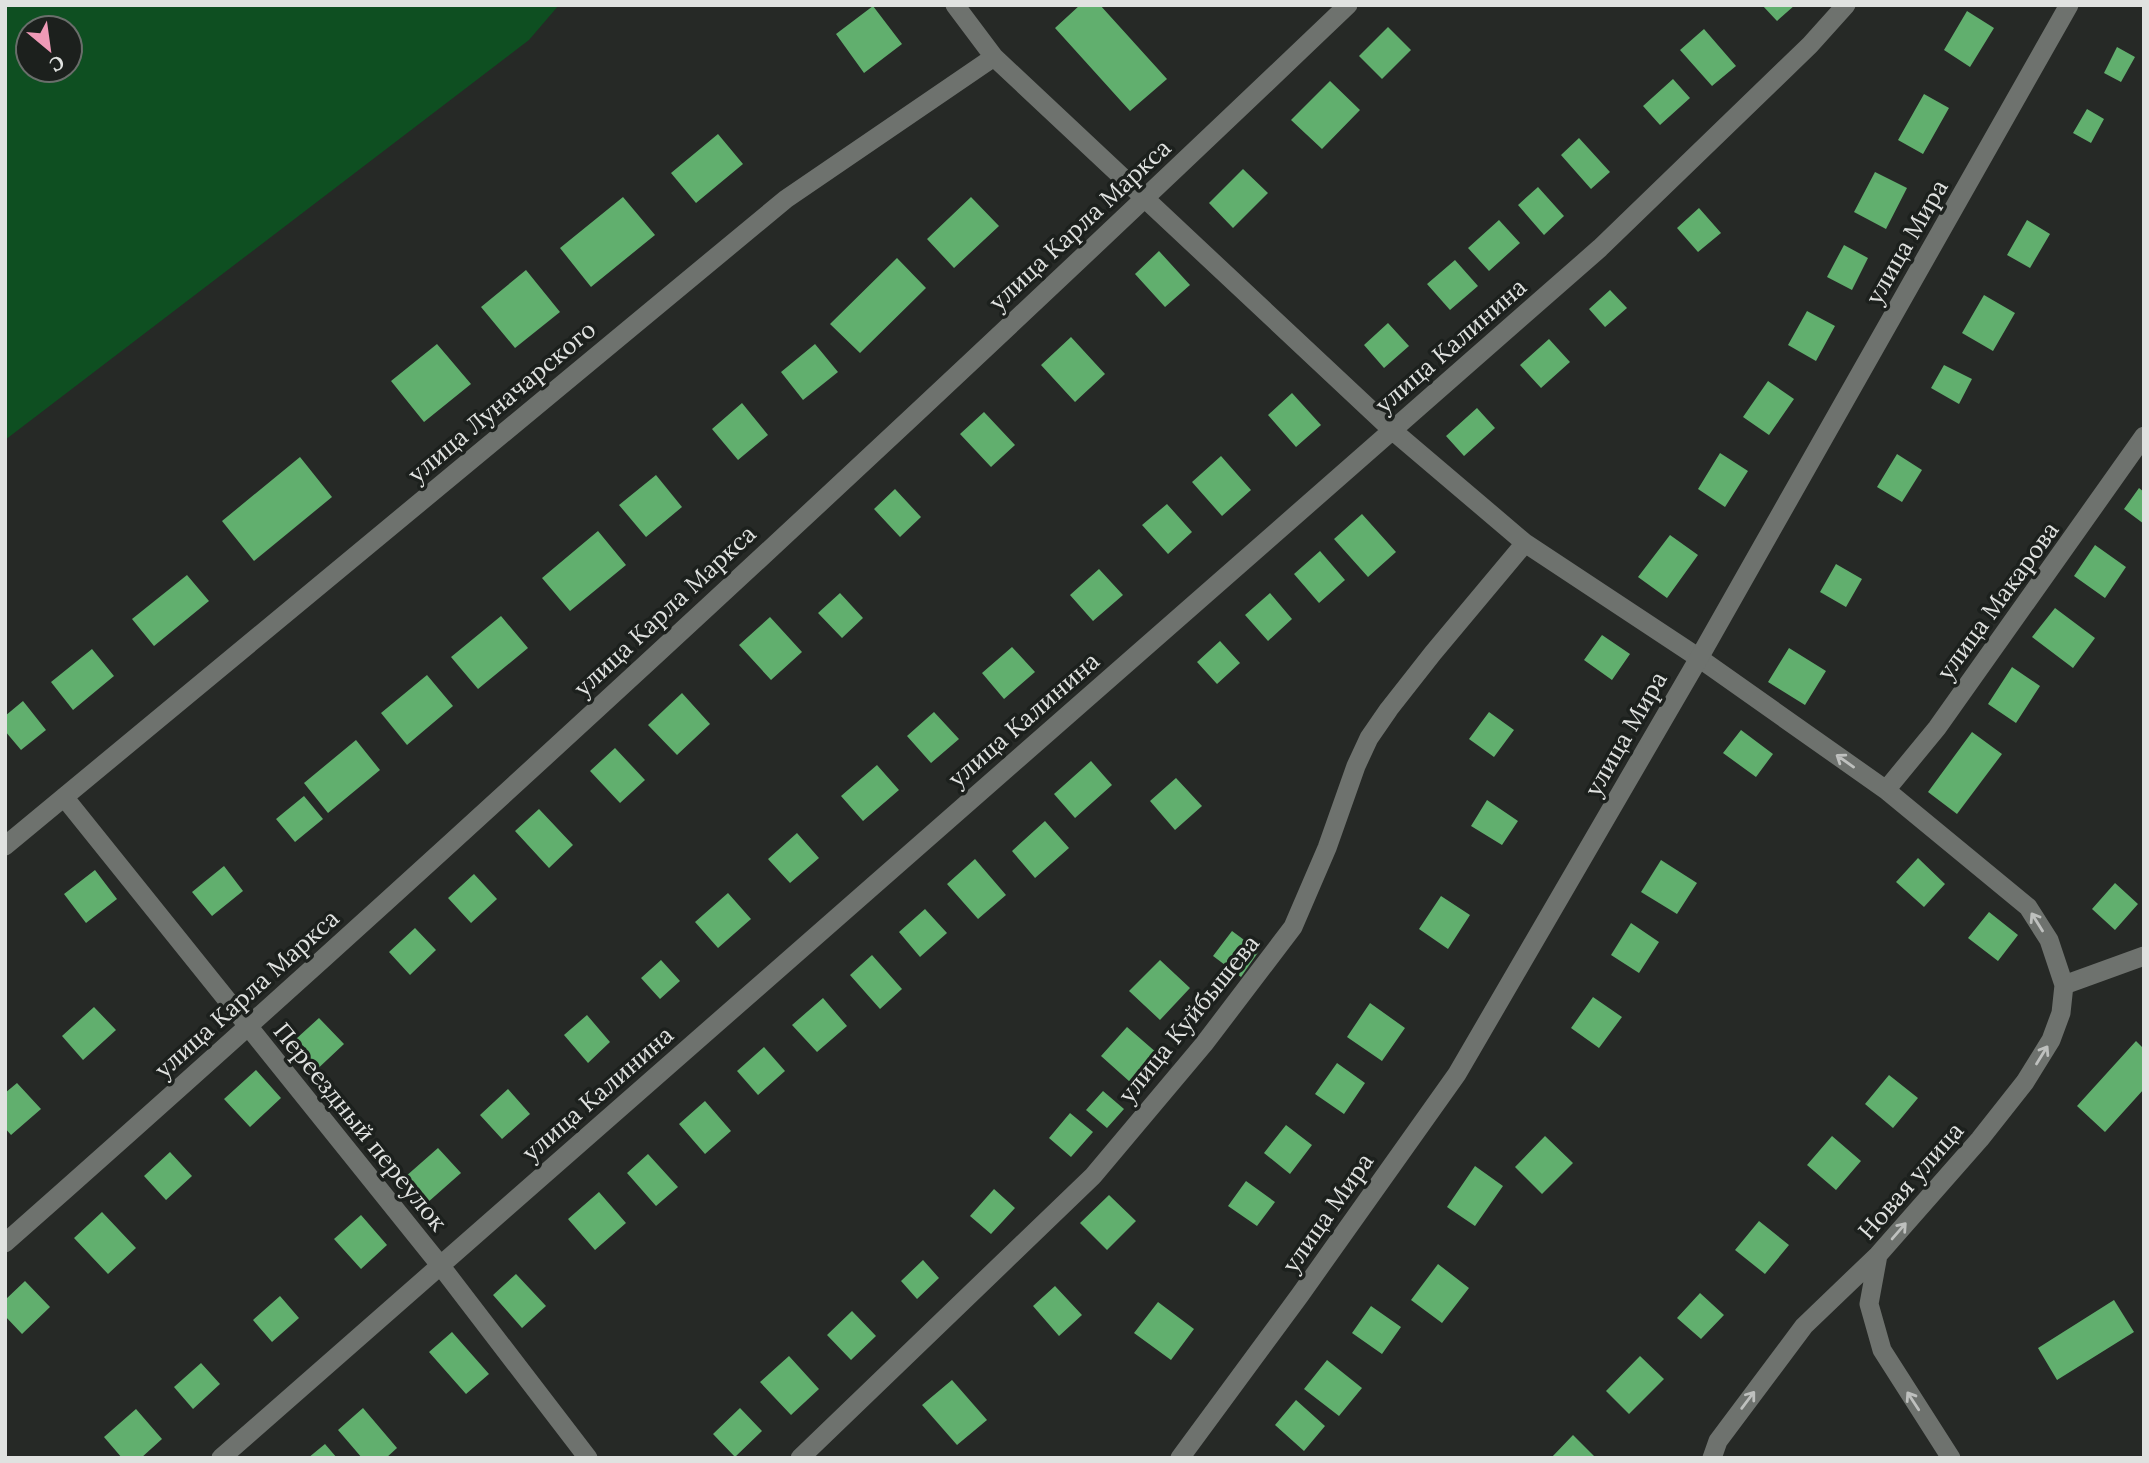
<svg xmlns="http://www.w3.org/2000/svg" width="2149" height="1463" font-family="Lora,serif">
<rect width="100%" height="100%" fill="#262926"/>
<!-- green -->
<path fill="#0e4f21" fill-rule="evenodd" d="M 5,5 L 559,5 L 529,40 L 5,440 ZM 28,28 L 70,28 L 70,70 L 28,70 Z"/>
<!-- building -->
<path fill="#61af6e" d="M 1080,5 L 1100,5 L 1167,79 L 1130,111 L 1055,28 Z
M 1762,5 L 1795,5 L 1777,21 Z
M 873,6 L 902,44 L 864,73 L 836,34 Z
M 1967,11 L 1994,28 L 1970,67 L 1944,50 Z
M 1388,27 L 1411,50 L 1382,79 L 1359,56 Z
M 1704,29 L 1736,66 L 1712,86 L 1680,50 Z
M 2117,47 L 2135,57 L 2121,82 L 2104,73 Z
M 1673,79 L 1690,98 L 1660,125 L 1643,106 Z
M 1330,81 L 1360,110 L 1322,149 L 1291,120 Z
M 1924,94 L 1949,108 L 1923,154 L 1898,140 Z
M 2087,109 L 2104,119 L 2091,143 L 2073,133 Z
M 718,134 L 743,164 L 696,203 L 671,173 Z
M 1579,138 L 1610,172 L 1591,189 L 1561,155 Z
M 1243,169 L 1268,193 L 1233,228 L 1209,203 Z
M 1875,172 L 1907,188 L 1886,229 L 1854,212 Z
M 1538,187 L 1564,216 L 1544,235 L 1518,205 Z
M 623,197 L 655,235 L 591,287 L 560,248 Z
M 971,197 L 999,226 L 954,268 L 927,239 Z
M 1699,208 L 1721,233 L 1698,252 L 1677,228 Z
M 1499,220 L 1520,243 L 1489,271 L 1468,248 Z
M 2027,220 L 2050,234 L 2030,268 L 2007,255 Z
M 1844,245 L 1868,258 L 1852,290 L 1827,277 Z
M 1159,251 L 1190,285 L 1165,307 L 1135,274 Z
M 897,258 L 926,288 L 860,353 L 830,324 Z
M 1455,260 L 1478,286 L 1450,310 L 1427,284 Z
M 526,270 L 560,312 L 515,348 L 481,307 Z
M 1610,290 L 1627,308 L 1605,327 L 1589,309 Z
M 1984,295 L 2015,313 L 1993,351 L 1962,333 Z
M 1807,311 L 1835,326 L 1816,361 L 1788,345 Z
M 1388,323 L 1409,346 L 1384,368 L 1364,345 Z
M 1071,337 L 1105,374 L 1075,402 L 1041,365 Z
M 1549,339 L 1570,362 L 1541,388 L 1520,365 Z
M 437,344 L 471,384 L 424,422 L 391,381 Z
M 815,344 L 838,372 L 803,400 L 781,372 Z
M 1944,365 L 1972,379 L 1959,404 L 1931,388 Z
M 1768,381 L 1794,399 L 1769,435 L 1743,417 Z
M 1292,393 L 1321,425 L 1296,447 L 1268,415 Z
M 742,403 L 768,435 L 738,460 L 712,429 Z
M 1477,408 L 1495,428 L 1464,456 L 1446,436 Z
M 984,412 L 1015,445 L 991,467 L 960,434 Z
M 1720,453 L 1748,471 L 1725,507 L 1698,489 Z
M 1897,454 L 1922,470 L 1902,502 L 1877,487 Z
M 1221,456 L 1251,490 L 1222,516 L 1192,482 Z
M 300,457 L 332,497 L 254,561 L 222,521 Z
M 656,475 L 682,507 L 646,537 L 619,505 Z
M 2139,488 L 2144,492 L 2144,524 L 2124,509 Z
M 895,489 L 921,517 L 900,537 L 874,509 Z
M 1167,504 L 1192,532 L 1168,554 L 1142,525 Z
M 1362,514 L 1396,552 L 1368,577 L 1334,539 Z
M 598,531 L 626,565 L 570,611 L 542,578 Z
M 1670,535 L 1698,555 L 1667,598 L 1638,577 Z
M 2095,545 L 2126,567 L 2105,598 L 2074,576 Z
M 1320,551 L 1345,580 L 1319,603 L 1294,574 Z
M 1836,564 L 1862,579 L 1846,607 L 1820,592 Z
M 1099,569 L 1123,595 L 1093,621 L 1070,595 Z
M 187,575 L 209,601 L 154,646 L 132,619 Z
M 840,593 L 863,618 L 842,638 L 818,613 Z
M 1270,593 L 1292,619 L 1268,641 L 1245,615 Z
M 2055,608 L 2095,638 L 2073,668 L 2032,637 Z
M 501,616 L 528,648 L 478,689 L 451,657 Z
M 770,617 L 802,652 L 771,680 L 739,645 Z
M 1602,635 L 1630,654 L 1612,680 L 1584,660 Z
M 1220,641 L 1240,663 L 1217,684 L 1197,662 Z
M 1012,647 L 1035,672 L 1004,699 L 982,673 Z
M 1789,648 L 1826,671 L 1805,705 L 1768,682 Z
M 92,649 L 114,676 L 73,710 L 51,682 Z
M 2012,667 L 2040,686 L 2016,723 L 1988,704 Z
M 427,675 L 453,706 L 407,745 L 381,713 Z
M 682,693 L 710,724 L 677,755 L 648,725 Z
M 23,701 L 46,730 L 21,750 L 5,731 L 5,716 Z
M 934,712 L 959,739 L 931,763 L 907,736 Z
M 1489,712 L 1514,730 L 1494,757 L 1469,739 Z
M 1741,730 L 1773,754 L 1756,777 L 1723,753 Z
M 1972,732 L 2002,754 L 1957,814 L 1928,792 Z
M 356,740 L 380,770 L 328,813 L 304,783 Z
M 615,748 L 645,780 L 620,803 L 590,771 Z
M 1091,761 L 1112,785 L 1075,818 L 1054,794 Z
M 877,765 L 899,790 L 863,821 L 841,796 Z
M 1176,778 L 1202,806 L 1175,830 L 1150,801 Z
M 304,796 L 323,819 L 295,842 L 276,819 Z
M 1487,800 L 1518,821 L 1502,845 L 1471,826 Z
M 539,809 L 573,845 L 549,868 L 515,831 Z
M 1045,821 L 1069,848 L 1035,878 L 1012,851 Z
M 797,833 L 819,858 L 790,883 L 768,859 Z
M 1918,858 L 1945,884 L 1924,907 L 1896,882 Z
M 975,859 L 1006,895 L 978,919 L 947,884 Z
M 1661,860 L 1697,883 L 1677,914 L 1641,892 Z
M 224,866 L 243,891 L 212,916 L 192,892 Z
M 95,870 L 117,899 L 86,923 L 64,894 Z
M 474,874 L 497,899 L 471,923 L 448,898 Z
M 2115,883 L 2138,904 L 2115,930 L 2092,909 Z
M 728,893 L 751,919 L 718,948 L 695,922 Z
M 1441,896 L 1470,915 L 1448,949 L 1419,929 Z
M 925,909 L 947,933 L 920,957 L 899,932 Z
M 1989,912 L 2018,935 L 1998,961 L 1968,938 Z
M 1631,923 L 1659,942 L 1639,973 L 1611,955 Z
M 415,928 L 436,950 L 410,975 L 389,952 Z
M 1232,931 L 1259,951 L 1241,977 L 1213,956 Z
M 872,955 L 902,989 L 880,1009 L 850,975 Z
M 661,960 L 680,981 L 660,999 L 641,978 Z
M 1160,960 L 1190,988 L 1160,1020 L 1129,991 Z
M 1593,997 L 1622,1017 L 1599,1048 L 1571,1028 Z
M 823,998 L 847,1026 L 817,1052 L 792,1025 Z
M 1370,1003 L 1405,1028 L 1382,1061 L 1347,1037 Z
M 94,1007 L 116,1030 L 83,1060 L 62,1036 Z
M 587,1015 L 610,1042 L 588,1063 L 564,1035 Z
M 319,1018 L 344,1044 L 311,1075 L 286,1048 Z
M 1127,1027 L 1165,1060 L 1139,1090 L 1101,1056 Z
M 2136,1041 L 2144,1049 L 2144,1089 L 2105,1132 L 2077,1106 Z
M 764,1047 L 785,1071 L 758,1095 L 737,1071 Z
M 1337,1063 L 1365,1083 L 1344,1114 L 1315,1094 Z
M 256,1070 L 281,1098 L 250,1127 L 224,1099 Z
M 1889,1075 L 1918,1098 L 1893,1128 L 1865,1104 Z
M 17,1083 L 41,1109 L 11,1135 L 5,1128 L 5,1093 Z
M 508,1089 L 530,1114 L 502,1139 L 480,1115 Z
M 1103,1091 L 1124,1109 L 1107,1128 L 1086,1110 Z
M 705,1101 L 731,1131 L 705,1154 L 679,1124 Z
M 1070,1113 L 1093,1132 L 1071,1157 L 1049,1138 Z
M 1286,1125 L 1312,1145 L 1290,1174 L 1264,1153 Z
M 1545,1136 L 1573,1163 L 1542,1194 L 1515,1167 Z
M 1832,1136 L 1861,1161 L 1836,1190 L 1807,1165 Z
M 438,1148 L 461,1173 L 427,1203 L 405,1177 Z
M 170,1152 L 192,1176 L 166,1200 L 144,1176 Z
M 648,1154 L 678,1187 L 656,1206 L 627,1173 Z
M 1475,1166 L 1503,1186 L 1475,1226 L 1447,1207 Z
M 1246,1181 L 1275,1202 L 1257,1226 L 1228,1206 Z
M 994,1189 L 1015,1208 L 991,1234 L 970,1216 Z
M 599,1192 L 626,1223 L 595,1250 L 568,1219 Z
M 1109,1195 L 1136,1221 L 1107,1250 L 1080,1223 Z
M 102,1212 L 136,1248 L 108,1274 L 74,1238 Z
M 361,1215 L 387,1245 L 361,1269 L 334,1239 Z
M 1759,1221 L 1789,1245 L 1765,1274 L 1735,1250 Z
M 923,1260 L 939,1278 L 917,1299 L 901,1281 Z
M 1438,1264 L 1469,1288 L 1442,1323 L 1411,1300 Z
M 516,1274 L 546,1306 L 522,1328 L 493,1295 Z
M 25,1281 L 50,1307 L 22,1334 L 5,1316 L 5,1300 Z
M 1055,1286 L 1082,1315 L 1059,1336 L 1033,1306 Z
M 1700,1293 L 1724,1315 L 1701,1339 L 1677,1318 Z
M 280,1296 L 299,1318 L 272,1342 L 253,1320 Z
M 2114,1300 L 2134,1332 L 2057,1380 L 2038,1348 Z
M 1158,1302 L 1194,1329 L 1171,1360 L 1134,1333 Z
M 1371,1306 L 1401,1327 L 1382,1354 L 1352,1333 Z
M 852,1311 L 876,1336 L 851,1360 L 827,1335 Z
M 452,1332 L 489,1374 L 466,1394 L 429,1352 Z
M 789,1356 L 819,1389 L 791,1415 L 760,1382 Z
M 1640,1356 L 1664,1379 L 1629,1414 L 1606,1391 Z
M 1327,1360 L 1362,1388 L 1339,1416 L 1304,1389 Z
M 201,1363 L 220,1384 L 193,1409 L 174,1387 Z
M 952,1380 L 987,1420 L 957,1445 L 922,1405 Z
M 1296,1400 L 1325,1426 L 1304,1451 L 1275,1425 Z
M 363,1408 L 397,1448 L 386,1458 L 362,1458 L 338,1430 Z
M 740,1408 L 762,1431 L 735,1457 L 713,1434 Z
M 136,1409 L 162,1439 L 141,1458 L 122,1458 L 104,1437 Z
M 1573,1435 L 1594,1456 L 1551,1458 Z
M 325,1444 L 337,1458 L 308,1458 Z"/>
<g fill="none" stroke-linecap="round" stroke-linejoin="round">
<!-- minor -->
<path stroke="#6e726e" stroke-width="19" d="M 955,5 L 994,57 L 1392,430 L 1525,543 L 1699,658 L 1886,790 L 2028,907 L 2049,940 L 2064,985 L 2061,1013 L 2051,1040 L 2025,1082 L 1980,1139 L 1878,1255 L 1804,1326 L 1718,1441 L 1712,1458
M 1886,790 L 1937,728 L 2144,436
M 64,797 L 440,1265 L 588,1458
M 5,846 L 786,199 L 994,57
M 2064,985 L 2144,956
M 5,1243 C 461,840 908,425 1348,5
M 1878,1255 L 1869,1304 L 1882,1350 L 1951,1458
M 221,1458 L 1600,248 L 1810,45 L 1846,5
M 800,1458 L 1093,1176 L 1204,1044 L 1293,927 L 1327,848 L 1356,766 L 1369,738 L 1389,709 L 1433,653 L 1525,543"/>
<!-- tertiary -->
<path stroke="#6e726e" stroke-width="19" d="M 1180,1458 L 1300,1295 L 1457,1074 L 1699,658 L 2069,5"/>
</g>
<!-- one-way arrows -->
<defs><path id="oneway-shaft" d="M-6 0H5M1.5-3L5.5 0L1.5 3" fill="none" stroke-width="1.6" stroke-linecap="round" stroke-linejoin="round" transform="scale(1.75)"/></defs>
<g stroke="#bec0be">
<use href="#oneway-shaft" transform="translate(1845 761) rotate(-145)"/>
<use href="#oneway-shaft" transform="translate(2037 922) rotate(-122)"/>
<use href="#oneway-shaft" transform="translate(2042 1055) rotate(-58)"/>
<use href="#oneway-shaft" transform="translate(1899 1231) rotate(-49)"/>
<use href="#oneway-shaft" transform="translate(1748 1400) rotate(-53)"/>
<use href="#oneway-shaft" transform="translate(1913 1401) rotate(-123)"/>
</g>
<g text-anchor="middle" stroke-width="7" stroke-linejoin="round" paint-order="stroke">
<!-- street labels -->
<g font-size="24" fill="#e0e2e0" stroke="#1c201d">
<text transform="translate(1080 225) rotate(-43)" y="8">улица Карла Маркса</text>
<text transform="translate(1907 242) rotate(-60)" y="8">улица Мира</text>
<text transform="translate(1451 346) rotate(-41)" y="8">улица Калинина</text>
<text transform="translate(502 402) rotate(-40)" y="8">улица Луначарского</text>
<text transform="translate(1998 601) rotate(-54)" y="8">улица Макарова</text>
<text transform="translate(665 611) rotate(-43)" y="8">улица Карла Маркса</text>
<text transform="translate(1024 720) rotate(-41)" y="8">улица Калинина</text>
<text transform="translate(1626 734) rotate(-60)" y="8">улица Мира</text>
<text transform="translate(247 994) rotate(-42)" y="8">улица Карла Маркса</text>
<text transform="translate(1189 1019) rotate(-51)" y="8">улица Куйбышева</text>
<text transform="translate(598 1094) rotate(-41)" y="8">улица Калинина</text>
<text transform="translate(360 1127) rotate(51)" y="8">Переездный переулок</text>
<text transform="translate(1911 1181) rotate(-49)" y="8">Новая улица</text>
<text transform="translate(1328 1213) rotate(-55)" y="8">улица Мира</text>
</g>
</g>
<!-- border -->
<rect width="2149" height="1463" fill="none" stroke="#e0e2e0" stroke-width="14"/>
<!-- north arrow -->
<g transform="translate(49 49) rotate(151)"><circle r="33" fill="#1c201d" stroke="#6a6e6b" stroke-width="2"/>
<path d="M0-5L12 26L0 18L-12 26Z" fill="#f09ab7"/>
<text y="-10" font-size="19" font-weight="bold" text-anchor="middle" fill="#e0e2e0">С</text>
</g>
</svg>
